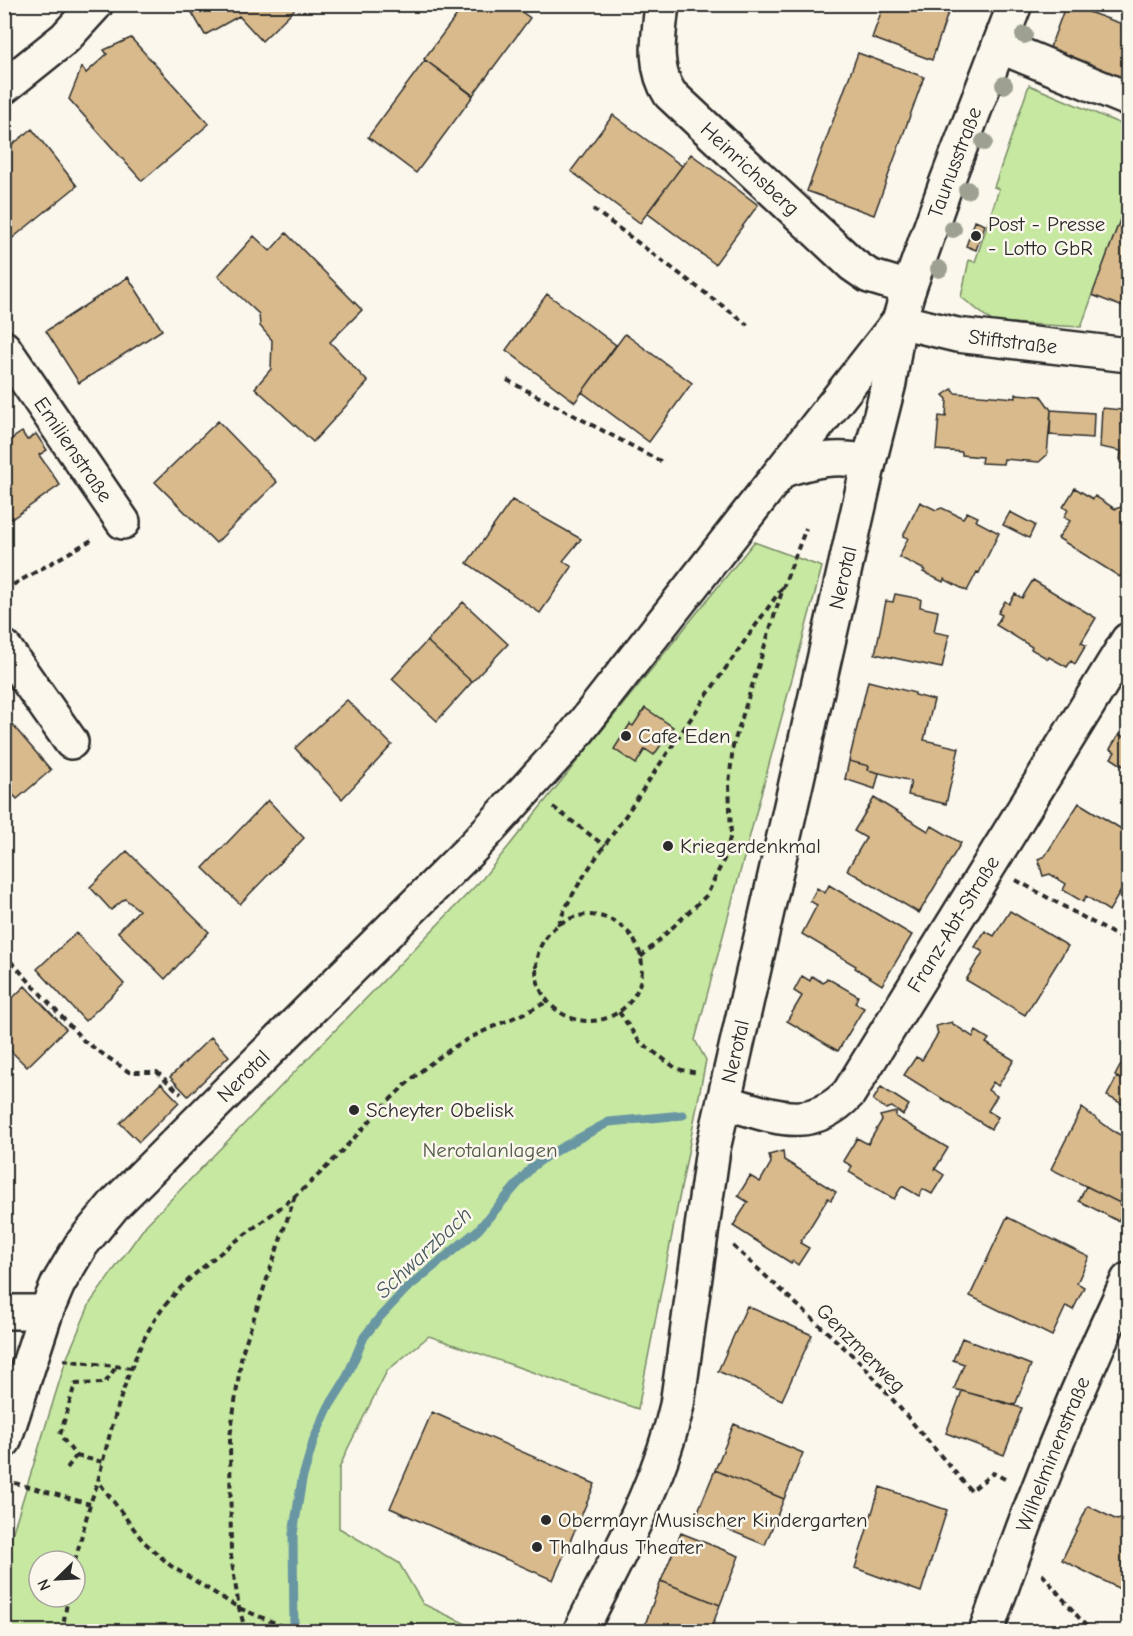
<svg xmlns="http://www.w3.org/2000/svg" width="1133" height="1636" font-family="'Comic Neue',sans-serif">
<rect width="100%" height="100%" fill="#fbf7ec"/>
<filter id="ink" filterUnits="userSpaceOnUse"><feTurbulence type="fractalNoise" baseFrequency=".0167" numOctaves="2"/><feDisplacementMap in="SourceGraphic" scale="12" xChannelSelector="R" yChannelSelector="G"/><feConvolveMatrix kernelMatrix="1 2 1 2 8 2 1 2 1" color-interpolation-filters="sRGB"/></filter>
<g filter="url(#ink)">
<!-- green -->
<path fill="#c6e8a1" stroke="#788a66" stroke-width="1.5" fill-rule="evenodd" d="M 1029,85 L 1128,127 L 1128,198 L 1081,327 L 993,322 L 961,297 L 969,260 L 975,262 L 999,189 L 994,187 Z
M 754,542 L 822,567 L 695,1040 L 706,1060 L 638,1409 L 429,1336 L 387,1371 L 348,1448 L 339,1469 L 339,1528 L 399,1563 L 423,1604 L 481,1631 L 5,1632 L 5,1557 L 66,1360 L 90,1303 L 146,1225 L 483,878 ZM 39,1561 L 75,1561 L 75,1597 L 39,1597 Z"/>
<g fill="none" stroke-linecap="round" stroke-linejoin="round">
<!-- stream -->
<path stroke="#6996a3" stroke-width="9" d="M 294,1632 L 293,1534 L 302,1480 L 314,1439 L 328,1408 L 345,1381 L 364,1337 L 379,1318 L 405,1290 L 478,1230 L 532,1167 L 548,1155 L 609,1122 L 683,1115"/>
</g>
<!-- building -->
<path fill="#d8ba8c" stroke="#2b2b2b" stroke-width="1.5" d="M 187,4 L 300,4 L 262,41 L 239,16 L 205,35 Z
M 465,4 L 511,4 L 530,18 L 473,95 L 424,59 Z
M 884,4 L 951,4 L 932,60 L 872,38 Z
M 1066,4 L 1128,26 L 1128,82 L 1048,53 Z
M 131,38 L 209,124 L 142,181 L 69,99 L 82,67 L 86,73 L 107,54 L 104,50 Z
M 858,53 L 924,77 L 874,215 L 807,191 Z
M 425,60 L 473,96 L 416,173 L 368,137 Z
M 613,115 L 682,166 L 640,223 L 571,171 Z
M 32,129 L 77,186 L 4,245 L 4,151 Z
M 691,154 L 758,205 L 715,264 L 647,213 Z
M 1127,201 L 1128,202 L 1128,309 L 1092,295 Z
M 975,221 L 985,225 L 976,250 L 966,246 Z
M 286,233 L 362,310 L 330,342 L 368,382 L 313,442 L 255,388 L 271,369 L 272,340 L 260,326 L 259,314 L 218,276 L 254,236 L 270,251 Z
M 128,277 L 162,330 L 79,383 L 46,331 Z
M 547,294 L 616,345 L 575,402 L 506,350 Z
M 625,334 L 692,383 L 649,442 L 582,392 Z
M 952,389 L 955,393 L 1016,398 L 1016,394 L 1041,396 L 1051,410 L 1047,455 L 1039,462 L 1004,459 L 1003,464 L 981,463 L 982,457 L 962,455 L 962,452 L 936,450 L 939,416 L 946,417 L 947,399 L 943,395 Z
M 1122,405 L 1128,406 L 1128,463 L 1120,462 L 1121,451 L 1100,447 L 1102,408 L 1122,410 Z
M 1051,410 L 1094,413 L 1093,438 L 1050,435 Z
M 218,421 L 277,482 L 216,543 L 155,482 Z
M 22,432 L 27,440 L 36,434 L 47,450 L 39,455 L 60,485 L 10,520 L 4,513 L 4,444 Z
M 1075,488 L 1093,499 L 1095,496 L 1115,509 L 1121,507 L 1128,512 L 1128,576 L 1123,573 L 1120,577 L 1058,538 L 1070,521 L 1064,517 L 1068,510 L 1063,507 Z
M 512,500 L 581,539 L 563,561 L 572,567 L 540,613 L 467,563 Z
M 920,502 L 936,510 L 942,508 L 963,518 L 967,512 L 978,517 L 976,521 L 999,533 L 979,573 L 977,572 L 967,591 L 944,579 L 943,582 L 923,572 L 925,570 L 899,557 L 908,538 L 903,536 Z
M 1010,512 L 1035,525 L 1029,538 L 1003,525 Z
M 1033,580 L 1096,618 L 1081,643 L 1086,645 L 1075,664 L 1071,661 L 1067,667 L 1049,657 L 1048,659 L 1031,649 L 1032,647 L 996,625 L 1002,615 L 998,613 L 1005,601 L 1009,604 L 1015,594 L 1022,598 Z
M 895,594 L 921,599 L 920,607 L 938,611 L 934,632 L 949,635 L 942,668 L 875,654 L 886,601 L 893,602 Z
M 463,602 L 508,644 L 472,682 L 427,641 Z
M 427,641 L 472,682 L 437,721 L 392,679 Z
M 868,681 L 915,693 L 915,695 L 934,700 L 924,740 L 959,748 L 946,804 L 908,795 L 911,781 L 868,770 L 869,766 L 849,761 Z
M 347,700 L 392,745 L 342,799 L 295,748 Z
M 645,708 L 673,727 L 671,730 L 673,732 L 666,744 L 663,742 L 654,755 L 645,749 L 636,764 L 614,749 L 630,724 L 633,726 Z
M 10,722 L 51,770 L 17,799 L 4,785 L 4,726 Z
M 1128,728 L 1128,769 L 1111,758 L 1115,752 L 1110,749 L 1119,734 L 1123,737 Z
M 849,761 L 869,766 L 868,770 L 879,773 L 875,789 L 845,779 Z
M 874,798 L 928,831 L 932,826 L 961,843 L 919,913 L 847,870 L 866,838 L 854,831 Z
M 268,800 L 304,838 L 240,904 L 203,868 Z
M 1079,803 L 1128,833 L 1128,879 L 1109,911 L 1086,896 L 1083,902 L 1063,890 L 1066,884 L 1050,874 L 1043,876 L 1038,859 L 1045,856 Z
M 127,851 L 209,932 L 165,979 L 118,932 L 139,910 L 125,899 L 111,910 L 90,887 Z
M 829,885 L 912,935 L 882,985 L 855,968 L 856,966 L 802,934 L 817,905 L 810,901 L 817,888 L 825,893 Z
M 1010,911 L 1068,946 L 1025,1015 L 966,980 L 983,952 L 975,947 L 985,931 L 994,936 Z
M 76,933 L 124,984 L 85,1021 L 37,969 Z
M 802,976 L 810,981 L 812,976 L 823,983 L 827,978 L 858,996 L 855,1003 L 864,1008 L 838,1051 L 787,1021 L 802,996 L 794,991 Z
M 25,986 L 66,1029 L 27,1067 L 4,1044 L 4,1006 Z
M 952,1022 L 953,1024 L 973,1037 L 976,1031 L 989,1039 L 986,1043 L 1014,1060 L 998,1086 L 993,1082 L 988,1090 L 997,1096 L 988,1111 L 998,1117 L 991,1129 L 904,1075 L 916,1057 L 922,1060 L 938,1034 L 936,1026 Z
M 211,1037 L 229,1056 L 188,1096 L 170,1077 Z
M 1128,1051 L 1128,1083 L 1115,1076 Z
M 1117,1077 L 1128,1083 L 1128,1107 L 1107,1096 Z
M 161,1083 L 179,1102 L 139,1142 L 120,1123 Z
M 881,1087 L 909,1105 L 903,1115 L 892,1107 L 886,1109 L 873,1100 Z
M 1082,1108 L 1113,1131 L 1128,1139 L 1128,1200 L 1126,1206 L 1051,1169 Z
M 896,1112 L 896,1117 L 948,1148 L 935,1169 L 944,1175 L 932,1194 L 923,1189 L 919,1196 L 902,1186 L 894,1199 L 849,1172 L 852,1166 L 843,1161 L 857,1138 L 868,1144 L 882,1120 L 880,1116 Z
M 783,1151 L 784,1160 L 836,1192 L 831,1200 L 828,1198 L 800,1243 L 809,1248 L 798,1265 L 793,1261 L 791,1263 L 733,1226 L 748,1202 L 738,1196 L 750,1176 L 760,1182 L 771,1163 L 769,1155 Z
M 1086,1186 L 1126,1206 L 1118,1221 L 1079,1201 Z
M 1007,1217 L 1089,1257 L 1077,1283 L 1084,1287 L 1073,1310 L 1066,1306 L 1052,1336 L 970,1296 Z
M 747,1306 L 812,1335 L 782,1400 L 718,1371 Z
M 962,1338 L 1031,1365 L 1015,1405 L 954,1389 L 964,1364 L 953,1360 Z
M 962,1391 L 1022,1408 L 1004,1455 L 946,1433 Z
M 432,1412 L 595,1484 L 553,1580 L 390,1508 Z
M 734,1424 L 803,1453 L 784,1499 L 715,1470 Z
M 715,1470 L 784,1499 L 765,1545 L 696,1516 Z
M 880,1487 L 947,1510 L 921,1592 L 855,1568 Z
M 1088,1506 L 1117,1520 L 1128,1517 L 1128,1593 L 1062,1560 Z
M 681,1533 L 739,1556 L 720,1605 L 661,1581 Z
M 661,1581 L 720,1605 L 710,1632 L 647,1632 L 643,1630 Z
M 411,1622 L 429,1632 L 405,1632 Z"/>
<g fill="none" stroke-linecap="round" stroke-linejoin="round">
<defs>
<g id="street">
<path id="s1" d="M 662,4 C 659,35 652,67 670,94 L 853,265 L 869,276 L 909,288"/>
<path d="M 999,46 L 1128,99"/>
<path d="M 4,87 L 65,38 L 96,4"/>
<path id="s2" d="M 899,321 L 957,335 L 1128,355"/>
<path id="s3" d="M 4,348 L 123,522"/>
<path d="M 4,647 L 71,742"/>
<path id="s4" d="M 724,1102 C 772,1115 809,1135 849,1093 L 1128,640"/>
<path d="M 4,1312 L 46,1312"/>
<path id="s5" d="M 580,1632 C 616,1558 659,1486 677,1405 L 713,1149 L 869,462"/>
<path id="s6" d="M 986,1632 C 1027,1512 1074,1394 1128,1280"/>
</g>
<g id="secondary">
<path id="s7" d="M 783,470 C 814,460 836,455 869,462 L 889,383 L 899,321 L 909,288 L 946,184 L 1015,4"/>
<path id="s8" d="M 4,1441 L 46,1312 L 58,1284 L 81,1245 L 113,1206 L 474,846 L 570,741 L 899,321"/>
</g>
</defs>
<!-- street casing -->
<use href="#street" stroke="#2b2b2b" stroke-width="38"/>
<!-- secondary casing -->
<use href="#secondary" stroke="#2b2b2b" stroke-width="38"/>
<!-- path -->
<path stroke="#2b2b2b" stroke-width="4" stroke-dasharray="6 4.5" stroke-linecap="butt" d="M 593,209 L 748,325
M 507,380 L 664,463
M 4,590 L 95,538
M 553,807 L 605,846
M 1016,880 L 1128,942
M536 968a53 53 0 1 1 106 0a53 53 0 1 1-106 0Z
M 558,925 C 574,885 602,850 626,815 C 676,739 729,663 782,588
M 4,954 L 84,1041 L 129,1072 L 157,1072 L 181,1094
M 641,957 L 707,895 L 725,857 L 731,834 L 729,784 L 733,746 L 784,585 L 806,528
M 619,1012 L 639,1041 L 677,1069 L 698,1073
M 733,1246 L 863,1365 L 971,1491 L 993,1473 L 1007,1480
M 63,1360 L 131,1368
M 76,1456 L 103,1462
M 67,1468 L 76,1456 L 60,1435 L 75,1384 L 105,1383 L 116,1367
M 4,1480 L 90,1504
M 75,1561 L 90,1504 L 98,1482
M 1042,1574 L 1091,1632
M 62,1632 L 68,1597
M 246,1632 L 239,1608 L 231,1556 L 230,1437 L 242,1353 L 295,1196
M 293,1632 L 280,1625 L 239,1608 L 171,1566 L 143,1541 L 98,1481 C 110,1431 129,1357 158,1315 C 189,1269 252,1232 295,1196 C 347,1153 386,1094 442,1055 C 474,1032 513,1020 547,1002"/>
<!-- street -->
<use href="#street" stroke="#fbf7ec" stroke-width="33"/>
<!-- secondary -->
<use href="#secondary" stroke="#fbf7ec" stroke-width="33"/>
</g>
<!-- trees -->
<g fill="#9ea192">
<circle cx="1024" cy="35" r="9"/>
<circle cx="1004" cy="85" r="9"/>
<circle cx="984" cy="142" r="9"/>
<circle cx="967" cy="190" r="9"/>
<circle cx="953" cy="229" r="9"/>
<circle cx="939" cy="269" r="9"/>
</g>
</g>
<!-- markers -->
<g fill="#2b2b2b" stroke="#fbf7ec" stroke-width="2">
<circle cx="976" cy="236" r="6"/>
<circle cx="626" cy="736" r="6"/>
<circle cx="668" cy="846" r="6"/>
<circle cx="354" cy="1110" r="6"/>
<circle cx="546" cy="1520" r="6"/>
<circle cx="537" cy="1547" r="6"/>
</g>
<g text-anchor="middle" stroke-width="5" stroke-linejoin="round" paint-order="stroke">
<!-- street labels -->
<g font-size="21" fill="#2b2b2b" stroke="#fbf7ec">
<text dy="7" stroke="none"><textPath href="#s7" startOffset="400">Taunusstraße</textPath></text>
<text dy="7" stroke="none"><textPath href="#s1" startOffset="202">Heinrichsberg</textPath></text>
<text dy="7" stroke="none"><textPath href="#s2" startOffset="116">Stiftstraße</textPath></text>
<text dy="7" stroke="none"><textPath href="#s3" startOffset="123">Emilienstraße</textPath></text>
<text dy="7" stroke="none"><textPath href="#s5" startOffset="1092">Nerotal</textPath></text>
<text dy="7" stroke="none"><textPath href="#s4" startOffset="333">Franz-Abt-Straße</textPath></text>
<text dy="7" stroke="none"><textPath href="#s5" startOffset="606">Nerotal</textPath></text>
<text dy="7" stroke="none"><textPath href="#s8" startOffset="446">Nerotal</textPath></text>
<text transform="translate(861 1348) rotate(45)" y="7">Genzmerweg</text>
<text dy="7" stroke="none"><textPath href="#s6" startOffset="190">Wilhelminenstraße</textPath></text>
</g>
<!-- poi labels -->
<g font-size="21" fill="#2b2b2b" stroke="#fbf7ec" text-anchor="start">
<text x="988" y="231">Post - Presse<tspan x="988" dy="24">- Lotto GbR</tspan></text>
<text x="638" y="743">Cafe Eden</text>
<text x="680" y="853">Kriegerdenkmal</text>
<text x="366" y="1117">Scheyter Obelisk</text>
<text x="558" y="1527">Obermayr Musischer Kindergarten</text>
<text x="549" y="1554">Thalhaus Theater</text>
</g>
<!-- park labels -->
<g font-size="21" fill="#525a48" stroke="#fbf7ec">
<text x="490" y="1157">Nerotalanlagen</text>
</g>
<!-- water labels -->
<g font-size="22" font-style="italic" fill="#45585d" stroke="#fbf7ec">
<text transform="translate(423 1252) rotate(-43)" y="8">Schwarzbach</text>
</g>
</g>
<!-- margin -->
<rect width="1133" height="1636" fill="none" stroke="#fbf7ec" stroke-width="24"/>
<rect x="12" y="12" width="1109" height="1612" fill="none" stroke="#2b2b2b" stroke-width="2" filter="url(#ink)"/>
<!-- north arrow -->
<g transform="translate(57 1579) rotate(246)"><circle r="28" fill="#fbf7ec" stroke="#a8a59f" stroke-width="1.5"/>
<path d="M0-4.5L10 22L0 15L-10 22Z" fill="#2b2b2b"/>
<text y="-9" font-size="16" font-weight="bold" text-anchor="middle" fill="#2b2b2b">N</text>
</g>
</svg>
